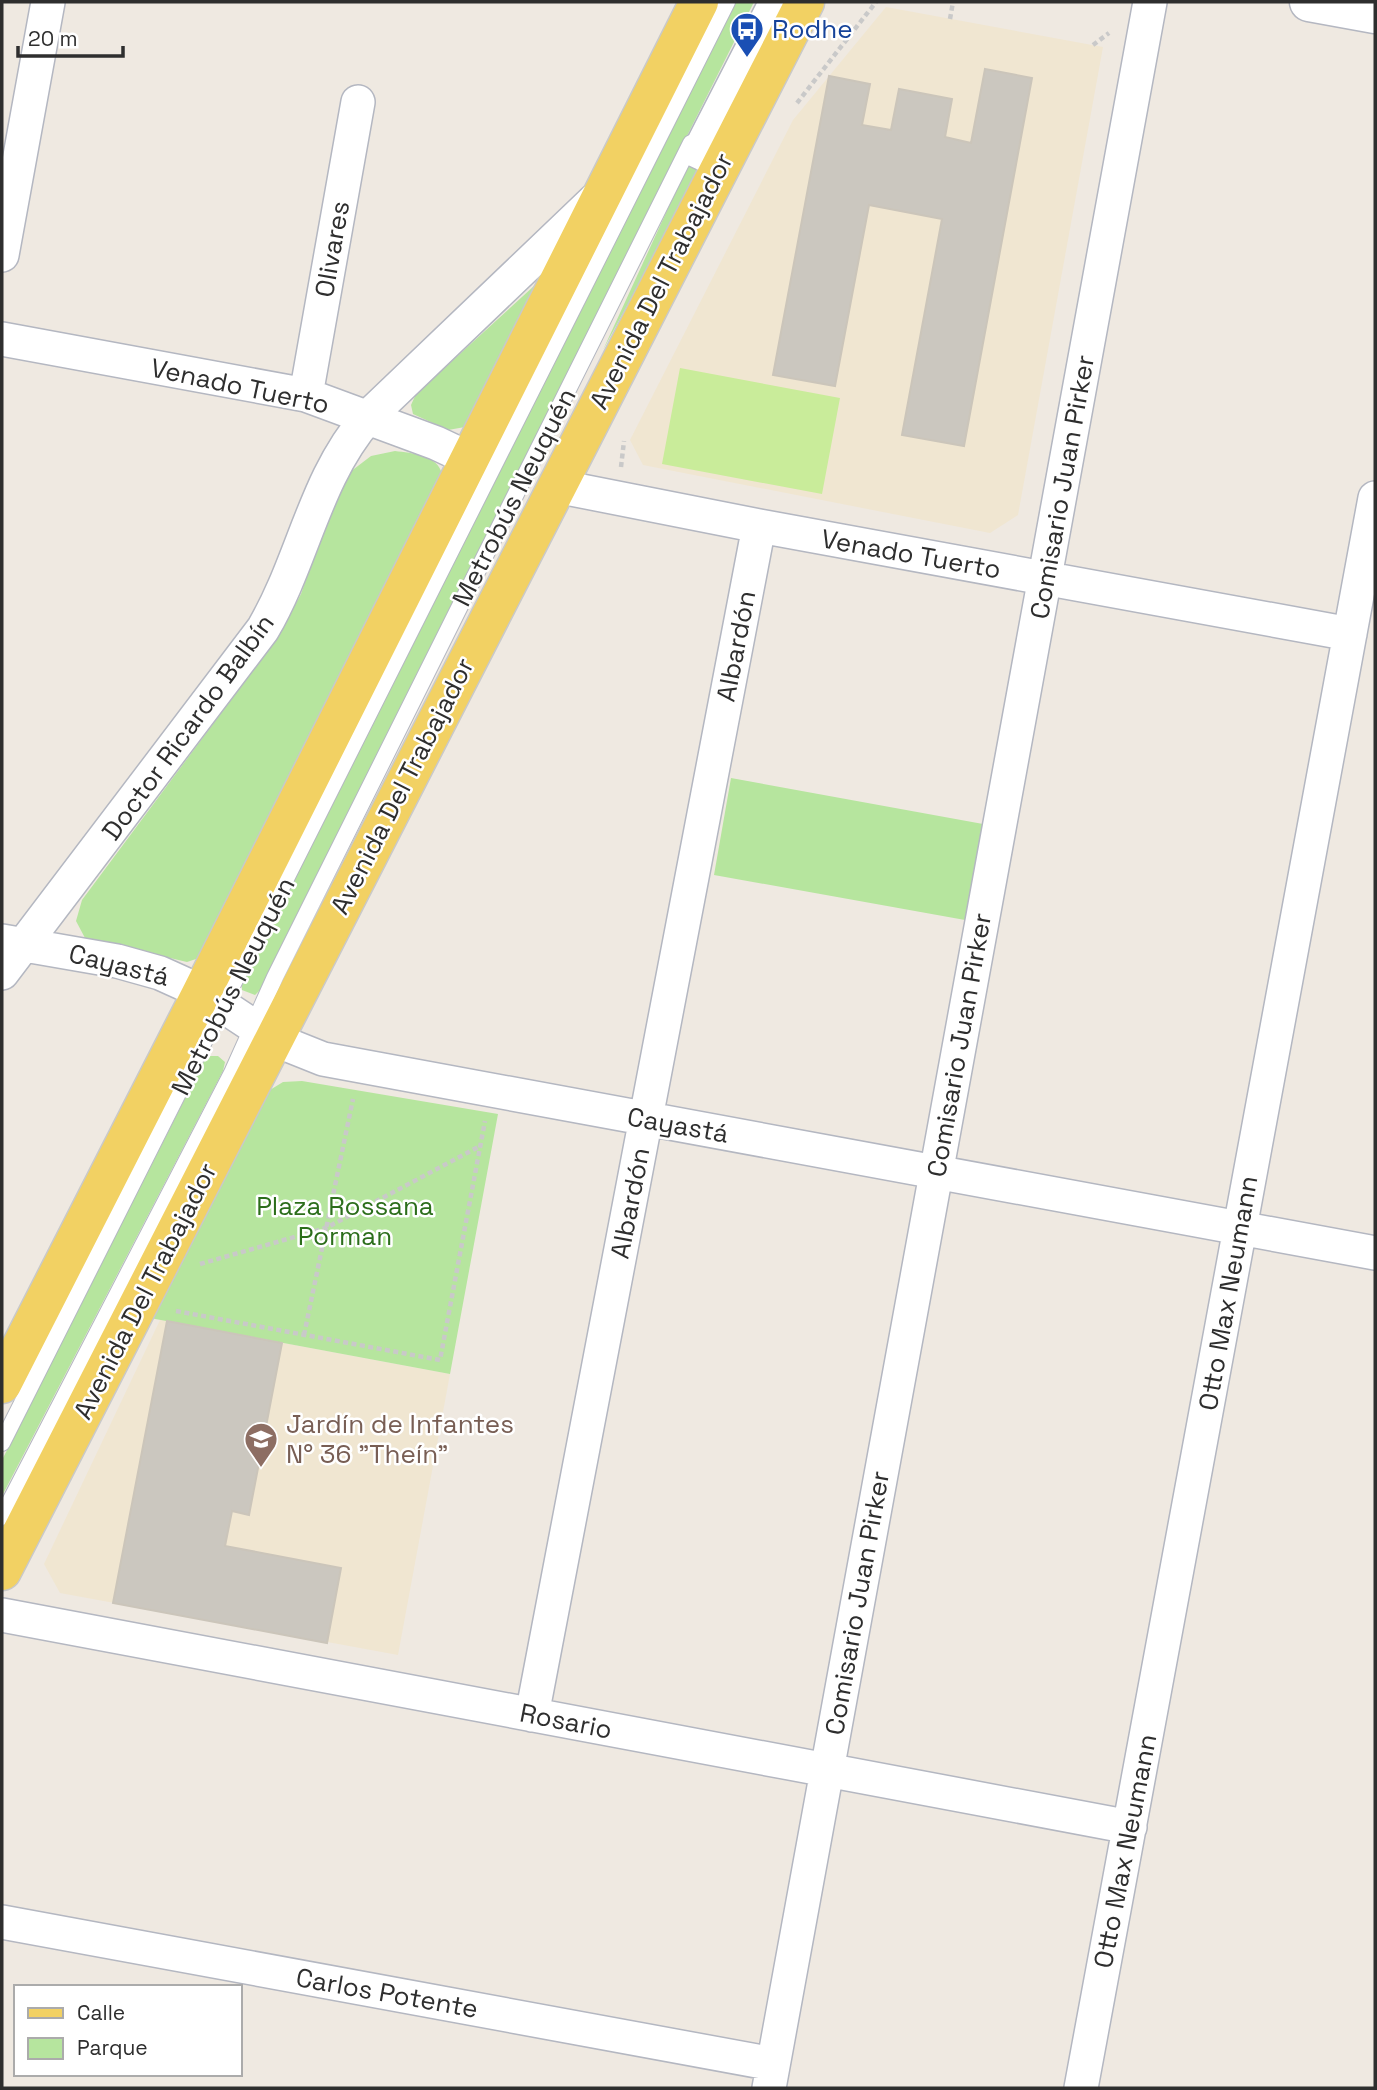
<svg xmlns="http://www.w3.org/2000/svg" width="1377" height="2090" font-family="'Space Grotesk',sans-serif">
<rect width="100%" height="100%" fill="#efe9e1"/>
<!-- education -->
<path fill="#f0e6d1" d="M 886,7 L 1103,47 L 1018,515 L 990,533 L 643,465 L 630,440 L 793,120 Z
M 160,1320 L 450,1374 L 398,1655 L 60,1593 L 44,1564 Z"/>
<!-- green -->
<path fill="#b6e59e" d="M 734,2 L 754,2 L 260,990 L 255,995 L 242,990 L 242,982 Z
M 693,154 L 706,160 L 603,350 Z
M 546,275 L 465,427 L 448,430 L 413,414 L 411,405 L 416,394 Z
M 395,451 C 412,453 438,455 442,474 L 199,958 L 187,962 L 85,938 L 76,921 L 82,900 L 277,638 L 301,594 L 333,501 L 350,472 L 371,456 Z
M 731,778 L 983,824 L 965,920 L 714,875 Z
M 210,1056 L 218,1056 L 225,1062 L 223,1071 L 2,1496 L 2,1460 L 204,1061 Z
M 302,1081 L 498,1114 L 450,1374 L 150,1318 L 265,1093 L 283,1082 Z"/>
<!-- pitch -->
<path fill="#c9ec9a" d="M 680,368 L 840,398 L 822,494 L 662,464 Z"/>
<!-- building -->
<path fill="#cbc7bf" stroke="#cbc5ba" stroke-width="2" d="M 985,69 L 1032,78 L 964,446 L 902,435 L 942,219 L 869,205 L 835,386 L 773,375 L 829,76 L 870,84 L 862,125 L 891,130 L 899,89 L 952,99 L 945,137 L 971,143 Z
M 167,1321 L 282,1343 L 249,1515 L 232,1511 L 225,1546 L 341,1568 L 327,1643 L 113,1603 Z"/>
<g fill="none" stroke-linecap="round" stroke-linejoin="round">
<defs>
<path id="service" d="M 2,1443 L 727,2
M 2,1517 L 232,1073 L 275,977 L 691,143"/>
<path id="pedestrian" d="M 719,136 L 706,160 L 693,154 L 771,2"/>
<path id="minor" d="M 2,255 L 48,2
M 2,339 L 306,395 L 436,443 L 470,459
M 306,395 L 358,102
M 556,486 L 759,526 L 1350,634
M 2,941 L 117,961 L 160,973 L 202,992 L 273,1039 L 323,1059 L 1375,1253
M 2,973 L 263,629 C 304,559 314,479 368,417 L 595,200
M 2,1615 L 1130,1827
M 532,1715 L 759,526
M 2,1922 L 773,2064
M 769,2088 L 1150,2
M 1081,2088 L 1375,498"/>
<path id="secondary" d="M 1309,2 L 1375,14"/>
<path id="primary" d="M 2,1384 L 202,992 L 699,2
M 2,1571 L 805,2"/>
</defs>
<!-- service casing -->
<use href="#service" stroke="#b4b7c1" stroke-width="18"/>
<!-- pedestrian casing -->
<use href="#pedestrian" stroke="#b4b7c1" stroke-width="27"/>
<!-- minor casing -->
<use href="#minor" stroke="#b4b7c1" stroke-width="36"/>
<!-- secondary casing -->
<use href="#secondary" stroke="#b4b7c1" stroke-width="41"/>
<!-- primary casing -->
<use href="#primary" stroke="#c9c9c9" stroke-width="41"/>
<!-- path -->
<path stroke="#c9c9c9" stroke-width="4.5" stroke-dasharray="5 3.5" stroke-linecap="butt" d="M 950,19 L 953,2
M 1093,45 L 1109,33
M 797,103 L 876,2
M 621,467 L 624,441
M 200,1264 L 326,1228 L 480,1146
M 176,1311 L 440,1360 L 485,1121
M 304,1335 L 353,1099"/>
<!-- service -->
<use href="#service" stroke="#fff" stroke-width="16"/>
<!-- pedestrian -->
<use href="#pedestrian" stroke="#fff" stroke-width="24"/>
<!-- minor -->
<use href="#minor" stroke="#fff" stroke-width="33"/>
<!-- secondary -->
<use href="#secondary" stroke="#fff" stroke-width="38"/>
<!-- primary -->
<use href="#primary" stroke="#f2d163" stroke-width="38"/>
</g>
<!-- icons -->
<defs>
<symbol id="bus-pin" viewBox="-11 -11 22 30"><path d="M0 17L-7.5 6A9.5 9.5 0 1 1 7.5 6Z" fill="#1a4fb4" stroke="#fff"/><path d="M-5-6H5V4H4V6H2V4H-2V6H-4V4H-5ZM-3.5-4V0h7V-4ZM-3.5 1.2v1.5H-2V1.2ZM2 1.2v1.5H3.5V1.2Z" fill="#fff"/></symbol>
<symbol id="school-pin" viewBox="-11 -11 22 30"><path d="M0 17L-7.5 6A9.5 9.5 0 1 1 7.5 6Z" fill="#8d6e63" stroke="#fff"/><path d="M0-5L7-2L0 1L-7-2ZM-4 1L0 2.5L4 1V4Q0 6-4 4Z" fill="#fff"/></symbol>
</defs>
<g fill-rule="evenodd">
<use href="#bus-pin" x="728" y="10" width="38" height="52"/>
<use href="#school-pin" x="242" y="1420" width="38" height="52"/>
</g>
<g text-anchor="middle" stroke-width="5" stroke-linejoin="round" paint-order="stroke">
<!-- transit labels -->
<g font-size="26" fill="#164399" stroke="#fff" text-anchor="start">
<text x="772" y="38">Rodhe</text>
</g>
<!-- street labels -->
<g font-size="26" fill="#2e2e2e" stroke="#fff">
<text transform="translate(332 249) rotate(-80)" y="9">Olivares</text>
<text transform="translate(661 281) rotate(-63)" y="9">Avenida Del Trabajador</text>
<text transform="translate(240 386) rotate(12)" y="9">Venado Tuerto</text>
<text transform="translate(1062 487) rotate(-80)" y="9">Comisario Juan Pirker</text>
<text transform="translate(514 497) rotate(-63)" y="9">Metrobús Neuquén</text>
<text transform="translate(911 554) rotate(10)" y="9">Venado Tuerto</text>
<text transform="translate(736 646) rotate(-79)" y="9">Albardón</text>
<text transform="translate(188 727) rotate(-54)" y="9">Doctor Ricardo Balbín</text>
<text transform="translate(402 786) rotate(-63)" y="9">Avenida Del Trabajador</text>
<text transform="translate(119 965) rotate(14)" y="9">Cayastá</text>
<text transform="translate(233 986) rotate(-63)" y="9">Metrobús Neuquén</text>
<text transform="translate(959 1045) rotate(-80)" y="9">Comisario Juan Pirker</text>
<text transform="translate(678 1125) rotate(10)" y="9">Cayastá</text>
<text transform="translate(630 1203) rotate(-79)" y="9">Albardón</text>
<text transform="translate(145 1291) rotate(-63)" y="9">Avenida Del Trabajador</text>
<text transform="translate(1228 1293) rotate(-80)" y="9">Otto Max Neumann</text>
<text transform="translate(857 1603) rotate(-80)" y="9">Comisario Juan Pirker</text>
<text transform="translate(566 1721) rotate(11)" y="9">Rosario</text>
<text transform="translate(1125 1851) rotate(-79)" y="9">Otto Max Neumann</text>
<text transform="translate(387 1993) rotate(10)" y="9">Carlos Potente</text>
</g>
<!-- park labels -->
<g font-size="26" fill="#2c6e1b" stroke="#fff">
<text x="345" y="1215">Plaza Rossana<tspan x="345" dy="30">Porman</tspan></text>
</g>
<!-- education labels -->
<g font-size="26" fill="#785e54" stroke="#fff" text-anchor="start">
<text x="286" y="1433">Jardín de Infantes<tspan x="286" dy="30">N° 36 "Theín"</tspan></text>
</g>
</g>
<!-- border -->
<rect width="1377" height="2090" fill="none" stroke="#2e2e2e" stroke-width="7"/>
<!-- legend -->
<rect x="14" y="1985" width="228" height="91" fill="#ffffff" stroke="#ababab" stroke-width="2"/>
<rect x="28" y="2008" width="35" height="10" fill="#f2d163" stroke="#ababab" stroke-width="2"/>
<text x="77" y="2020" font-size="21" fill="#2e2e2e">Calle</text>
<rect x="28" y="2038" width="35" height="21" fill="#b6e59e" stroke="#ababab" stroke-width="2"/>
<text x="77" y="2055" font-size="21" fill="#2e2e2e">Parque</text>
<!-- scale -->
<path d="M18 46v10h105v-10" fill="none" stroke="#2e2e2e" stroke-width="3.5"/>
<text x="28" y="46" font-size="21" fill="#2e2e2e" stroke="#ffffff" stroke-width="5" paint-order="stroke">20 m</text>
</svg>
